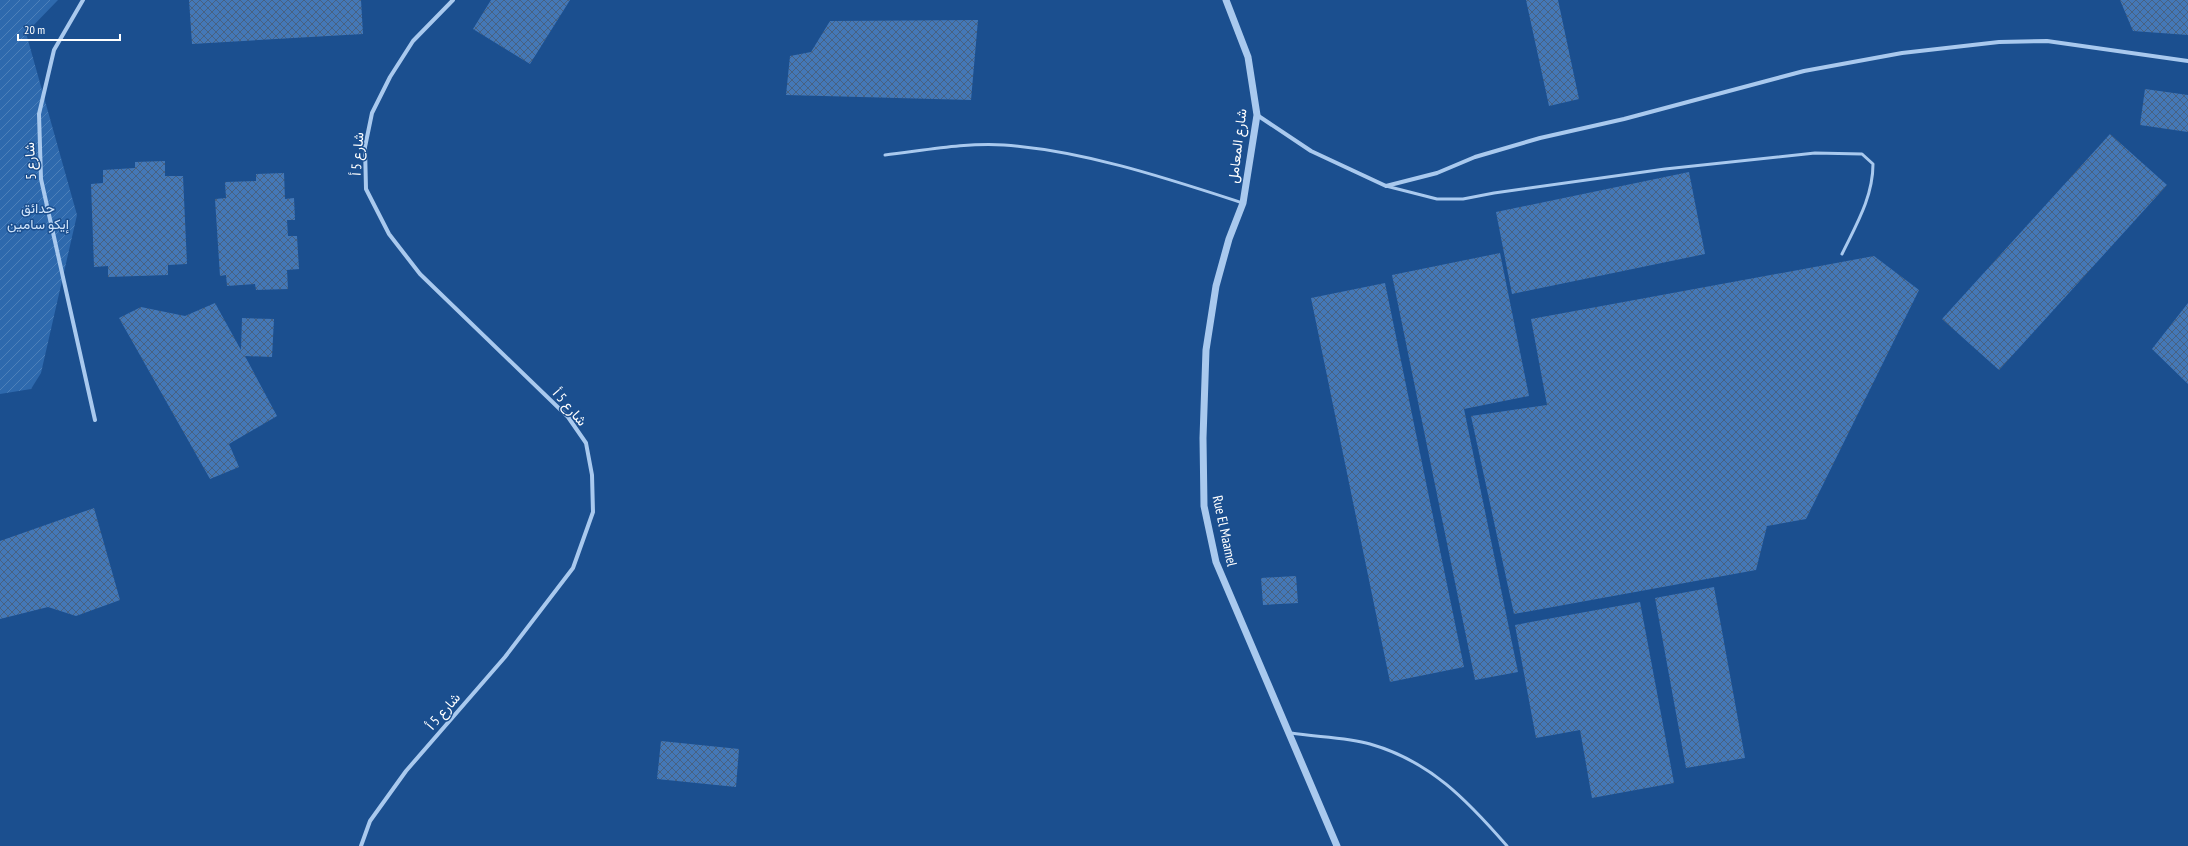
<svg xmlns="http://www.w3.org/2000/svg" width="2188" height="846" font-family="'PT Sans Narrow',Vazirmatn,sans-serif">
<defs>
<pattern id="garden-furrows" width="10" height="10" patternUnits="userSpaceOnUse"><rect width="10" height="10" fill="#2e69ad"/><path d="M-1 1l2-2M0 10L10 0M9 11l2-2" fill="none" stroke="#4d80b9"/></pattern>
<pattern id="building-cross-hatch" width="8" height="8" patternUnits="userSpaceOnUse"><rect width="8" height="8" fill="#4478b7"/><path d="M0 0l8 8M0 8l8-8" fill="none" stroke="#486282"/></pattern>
</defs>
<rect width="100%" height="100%" fill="#1b4f8f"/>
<!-- garden -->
<path fill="url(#garden-furrows)" d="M 0,0 L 58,0 L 26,33 L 77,215 L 41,373 L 31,389 L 0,394 Z"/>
<!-- building -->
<path fill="url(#building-cross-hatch)" d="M 189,0 L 361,0 L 363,34 L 192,44 Z
M 491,0 L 570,0 L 530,64 L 473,29 Z
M 1526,0 L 1558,0 L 1579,99 L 1549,106 Z
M 2120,0 L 2188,0 L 2188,35 L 2133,31 Z
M 978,20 L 971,100 L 786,95 L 790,56 L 811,52 L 830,21 Z
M 2145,89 L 2188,95 L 2188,132 L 2140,125 Z
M 2110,134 L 2167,185 L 1999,370 L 1942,319 Z
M 165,161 L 165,176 L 183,176 L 187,264 L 168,265 L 168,275 L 108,277 L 108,266 L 94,267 L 91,184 L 103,183 L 103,170 L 135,168 L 135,162 Z
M 1689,172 L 1705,254 L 1512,294 L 1496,212 Z
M 284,173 L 285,199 L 294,198 L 295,220 L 287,220 L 288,236 L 297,236 L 299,269 L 287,270 L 288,289 L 256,290 L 255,284 L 227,286 L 226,275 L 220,276 L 215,199 L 226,198 L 225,182 L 256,181 L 256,174 Z
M 1500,253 L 1529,396 L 1464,409 L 1518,672 L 1475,680 L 1392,275 Z
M 1874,256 L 1919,290 L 1806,519 L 1767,526 L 1756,570 L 1514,614 L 1471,416 L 1547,405 L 1531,319 Z
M 1385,283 L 1464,667 L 1390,682 L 1311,298 Z
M 215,303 L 241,350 L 242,318 L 274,319 L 272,357 L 245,356 L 277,416 L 229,444 L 239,467 L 210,479 L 119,318 L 141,307 L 185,316 Z
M 2188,303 L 2188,384 L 2152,349 Z
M 94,508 L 120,600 L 76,616 L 48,607 L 0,619 L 0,541 Z
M 1296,576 L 1298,603 L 1263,605 L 1261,578 Z
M 1714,587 L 1745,758 L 1686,768 L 1655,598 Z
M 1640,602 L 1674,783 L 1592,798 L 1580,730 L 1536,738 L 1515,625 Z
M 661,741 L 739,749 L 736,787 L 657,779 Z"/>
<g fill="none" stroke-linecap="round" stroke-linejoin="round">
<!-- service -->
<path stroke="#a9c9ee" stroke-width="3" d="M 885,155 C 921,151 968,142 1004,145 C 1085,151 1166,178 1243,203
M 1386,186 L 1437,199 L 1463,199 L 1494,193 L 1665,169 L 1815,153 L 1862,154 L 1873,164 C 1873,197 1856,225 1842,254
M 1291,733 C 1315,737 1347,737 1370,744 C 1430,761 1467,800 1507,846"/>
<!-- minor -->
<path stroke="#a9c9ee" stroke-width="4" d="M 83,0 L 54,50 L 39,114 L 41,179 L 95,420
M 1257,115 L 1311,151 L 1386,186 L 1437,173 L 1475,157 L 1540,138 L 1624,119 L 1804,71 L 1902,53 L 1999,42 L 2047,41 L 2188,61
M 361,846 L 370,821 L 406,771 L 505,657 L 573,568 L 593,512 L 592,475 L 586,443 L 568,417 L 420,274 L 389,234 L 366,189 L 365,147 L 372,113 L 390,77 L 413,41 L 453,0"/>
<!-- tertiary -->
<path stroke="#a9c9ee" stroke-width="7" d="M 1226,0 L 1248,57 L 1257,115 L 1243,203 L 1229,239 L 1216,286 L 1206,350 L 1203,438 L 1204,506 L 1216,562 L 1337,846"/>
</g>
<g text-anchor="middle" stroke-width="3" stroke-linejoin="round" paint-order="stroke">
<!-- street labels -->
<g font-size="14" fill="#fff" stroke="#1b4f8f">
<text transform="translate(1237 146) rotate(-83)" y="5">شارع المعامل</text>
<text transform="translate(357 154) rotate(-86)" y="5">شارع 5 أ</text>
<text transform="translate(30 161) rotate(-93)" y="5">شارع 5</text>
<text transform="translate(570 407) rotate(49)" y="5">شارع 5 أ</text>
<text transform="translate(1225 531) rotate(78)" y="5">Rue El Maamel</text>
<text transform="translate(443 711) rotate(-49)" y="5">شارع 5 أ</text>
</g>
<!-- park labels -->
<g font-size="14" fill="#cfe3fa" stroke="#1b4f8f">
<text x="38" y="213">حدائق<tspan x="38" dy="16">إيكو سامين</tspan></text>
</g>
</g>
<!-- scale -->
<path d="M18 34v6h102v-6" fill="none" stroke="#ffffff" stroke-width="2"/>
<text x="24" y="34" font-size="12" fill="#ffffff" stroke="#1b4f8f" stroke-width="3" paint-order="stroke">20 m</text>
</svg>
